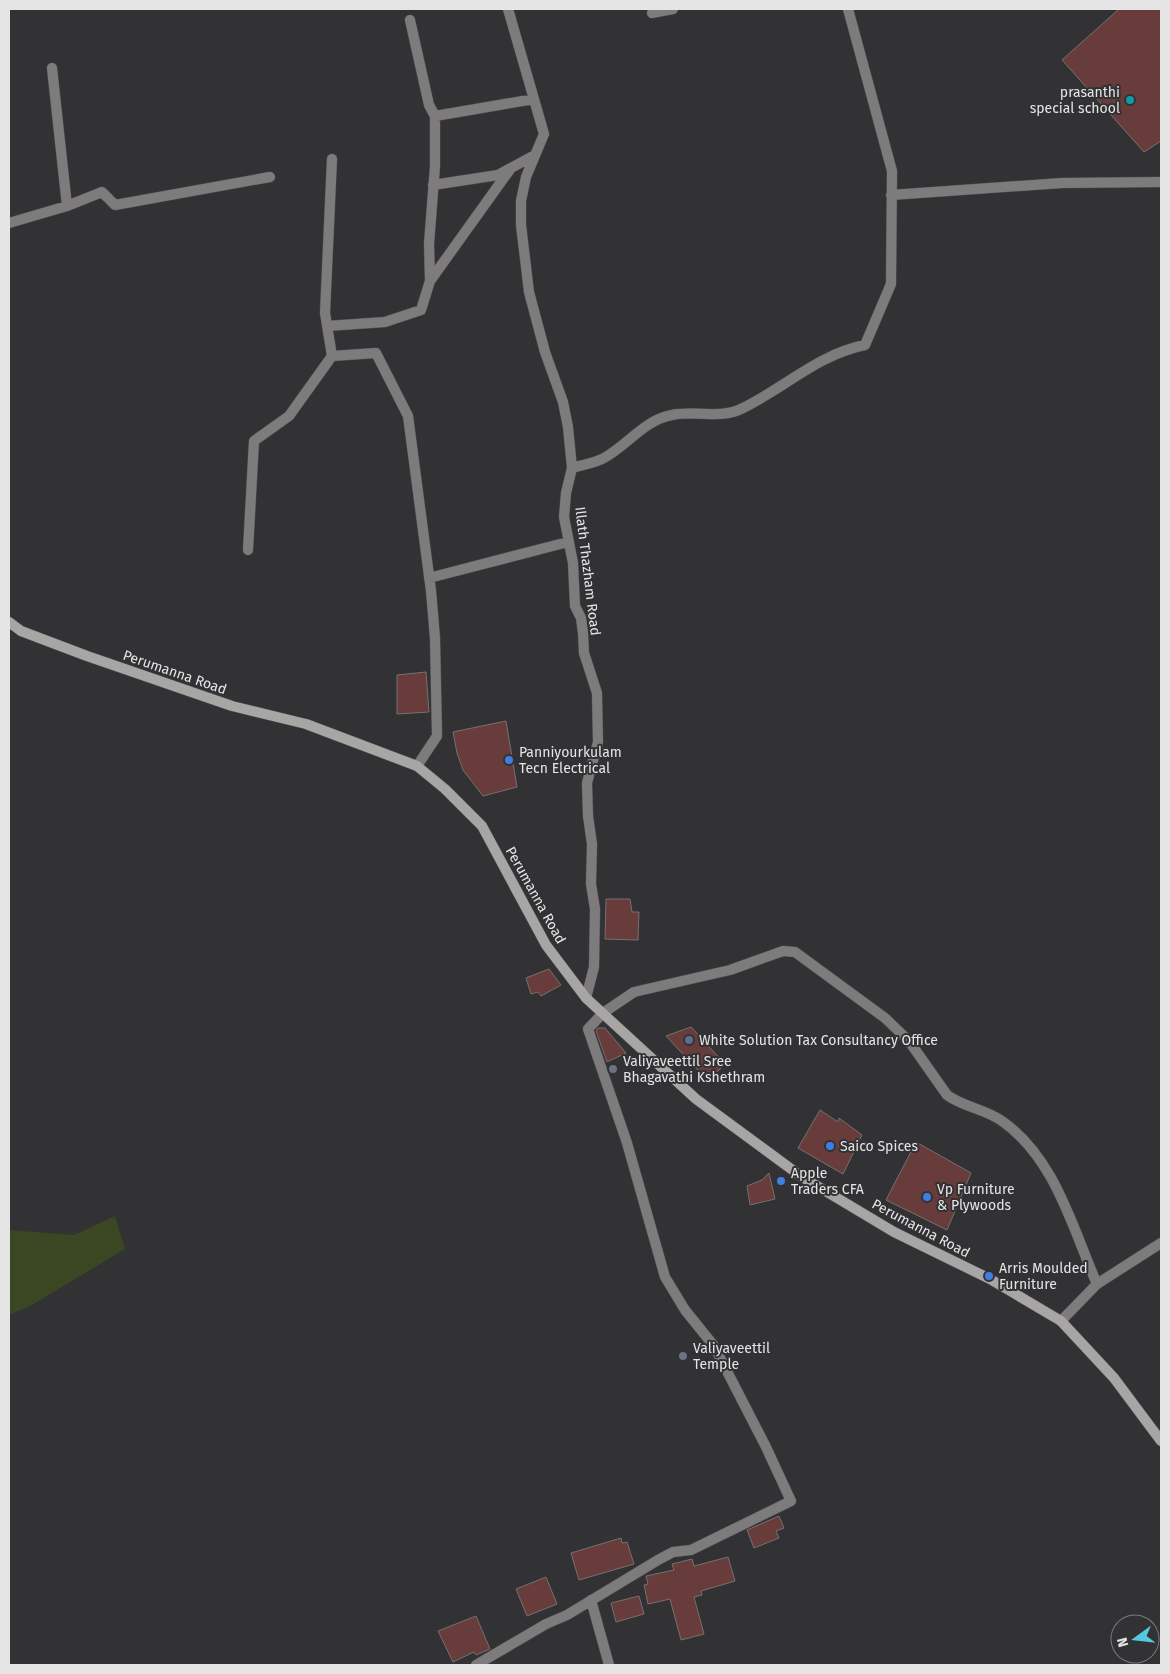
<svg xmlns="http://www.w3.org/2000/svg" width="1170" height="1674" font-family="'Fira Sans',sans-serif">
<rect width="100%" height="100%" fill="#323134"/>
<!-- green -->
<path fill="#3b4723" d="M 115,1216 L 125,1249 L 32,1305 L 9,1315 L 9,1230 L 74,1235 Z"/>
<!-- building -->
<path fill="#673c3b" stroke="#757171" d="M 1119,9 L 1161,9 L 1161,141 L 1144,152 L 1062,60 Z
M 426,672 L 429,712 L 397,714 L 397,675 Z
M 506,721 L 517,787 L 483,796 L 463,770 L 457,753 L 453,732 Z
M 606,899 L 630,899 L 632,912 L 639,912 L 638,940 L 605,939 Z
M 549,969 L 561,985 L 541,996 L 538,992 L 531,994 L 526,978 Z
M 691,1027 L 725,1064 L 708,1081 L 666,1036 Z
M 598,1028 L 605,1028 L 626,1053 L 607,1062 L 596,1031 Z
M 820,1110 L 838,1122 L 839,1118 L 862,1135 L 843,1174 L 798,1148 Z
M 916,1142 L 971,1173 L 947,1230 L 886,1200 Z
M 769,1173 L 775,1199 L 750,1205 L 747,1186 L 762,1180 Z
M 779,1516 L 784,1528 L 776,1531 L 779,1538 L 754,1548 L 747,1530 Z
M 621,1538 L 622,1543 L 627,1542 L 634,1564 L 579,1580 L 571,1553 Z
M 728,1557 L 735,1581 L 701,1591 L 702,1595 L 694,1597 L 704,1634 L 681,1640 L 670,1599 L 648,1604 L 644,1585 L 648,1584 L 646,1576 L 674,1570 L 672,1564 L 692,1559 L 694,1566 Z
M 546,1577 L 557,1604 L 527,1616 L 516,1589 Z
M 639,1596 L 644,1614 L 616,1622 L 611,1603 Z
M 476,1616 L 490,1649 L 476,1655 L 474,1652 L 453,1662 L 438,1631 Z"/>
<g fill="none" stroke-linecap="round" stroke-linejoin="round">
<defs>
<path id="street" d="M 508,9 L 544,134 L 526,177 L 521,201 L 521,225 L 529,292 L 545,352 L 563,402 L 568,427 L 572,468 L 566,493 L 564,517 L 573,563 L 575,606 L 581,618 L 583,633 L 584,653 L 597,693 L 598,742 L 587,783 L 588,816 L 592,844 L 591,884 L 595,909 L 594,967 L 586,998
M 652,13 L 673,9
M 52,68 L 67,206
M 435,116 L 534,99
M 433,185 L 498,175 L 535,155
M 891,195 L 1062,183 L 1161,182
M 9,223 L 67,206 L 102,192 L 115,205 L 270,177
M 430,281 L 511,168
M 327,326 L 385,322 L 421,310 L 430,281 L 429,244 L 435,166 L 435,116 L 429,105 L 410,20
M 332,356 L 325,313 L 332,159
M 572,468 C 582,465 595,463 604,458 C 628,445 644,420 672,415 C 696,410 720,420 743,408 C 784,388 819,354 865,345 L 891,284 L 892,171 L 848,9
M 248,550 L 254,441 L 289,416 L 332,356 L 376,353 L 408,416 L 431,591 L 435,638 L 437,736 L 417,766
M 429,578 L 568,542
M 1061,1321 L 1097,1284 L 1161,1243
M 591,1600 L 609,1665
M 476,1665 L 546,1624 L 567,1615 L 658,1560 L 673,1552 L 691,1550 L 791,1501 L 766,1447 L 714,1346 L 685,1310 L 665,1277 L 627,1143 L 588,1029 L 603,1013 L 634,992 L 730,970 L 783,951 L 795,952 L 885,1018 L 909,1041 L 947,1095 C 963,1107 985,1109 1002,1121 C 1055,1158 1072,1227 1097,1284"/>
<path id="secondary" d="M 9,622 L 21,631 L 87,656 L 232,706 L 306,724 L 417,766 L 445,789 L 482,826 L 546,945 L 586,998 L 696,1099 L 802,1177 L 894,1232 L 990,1279 L 1061,1321 L 1114,1378 L 1161,1441"/>
</defs>
<!-- street casing -->
<use href="#street" stroke="#4f4e50" stroke-width="11"/>
<!-- secondary casing -->
<use href="#secondary" stroke="#4f4e50" stroke-width="11"/>
<!-- street -->
<use href="#street" stroke="#7d7b7b" stroke-width="10"/>
<!-- secondary -->
<use href="#secondary" stroke="#a8a5a5" stroke-width="10"/>
</g>
<!-- markers -->
<circle fill="#0f9aa8" stroke="#323134" stroke-width="2" cx="1130" cy="100" r="5"/>
<g fill="#3f7fe0" stroke="#323134" stroke-width="2">
<circle cx="509" cy="760" r="5"/>
<circle cx="830" cy="1146" r="5"/>
<circle cx="781" cy="1181" r="5"/>
<circle cx="927" cy="1197" r="5"/>
<circle cx="989" cy="1276" r="5"/>
</g>
<circle fill="#5c6f8a" stroke="#323134" stroke-width="2" cx="689" cy="1040" r="5"/>
<g fill="#6b7280" stroke="#323134" stroke-width="2">
<circle cx="613" cy="1069" r="5"/>
<circle cx="683" cy="1356" r="5"/>
</g>
<g text-anchor="middle" stroke-width="4" stroke-linejoin="round" paint-order="stroke">
<!-- poi labels -->
<g font-size="14" fill="#e5e5e6" stroke="#323134" text-anchor="start">
<text x="1120" y="97" text-anchor="end">prasanthi<tspan x="1120" dy="16">special school</tspan></text>
<text x="519" y="757">Panniyourkulam<tspan x="519" dy="16">Tecn Electrical</tspan></text>
<text x="699" y="1045">White Solution Tax Consultancy Office</text>
<text x="623" y="1066">Valiyaveettil Sree<tspan x="623" dy="16">Bhagavathi Kshethram</tspan></text>
<text x="840" y="1151">Saico Spices</text>
<text x="791" y="1178">Apple<tspan x="791" dy="16">Traders CFA</tspan></text>
<text x="937" y="1194">Vp Furniture<tspan x="937" dy="16">&amp; Plywoods</tspan></text>
<text x="999" y="1273">Arris Moulded<tspan x="999" dy="16">Furniture</tspan></text>
<text x="693" y="1353">Valiyaveettil<tspan x="693" dy="16">Temple</tspan></text>
</g>
<!-- street labels -->
<g font-size="14" fill="#e5e5e6" stroke="#323134">
<text transform="translate(588 571) rotate(83)" y="5">Illath Thazham Road</text>
<text transform="translate(175 672) rotate(19)" y="5">Perumanna Road</text>
<text transform="translate(536 895) rotate(61)" y="5">Perumanna Road</text>
<text transform="translate(921 1228) rotate(28)" y="5">Perumanna Road</text>
</g>
</g>
<!-- border -->
<rect width="1170" height="1674" fill="none" stroke="#e5e5e6" stroke-width="20"/>
<!-- north arrow -->
<g transform="translate(1135 1639) rotate(255)"><circle r="24" fill="#323134" stroke="#7a797b"/>
<path d="M0-4L9 19L0 12L-9 19Z" fill="#56c9e0"/>
<text y="-8" font-size="14" font-weight="bold" text-anchor="middle" fill="#e5e5e6">N</text>
</g>
</svg>
